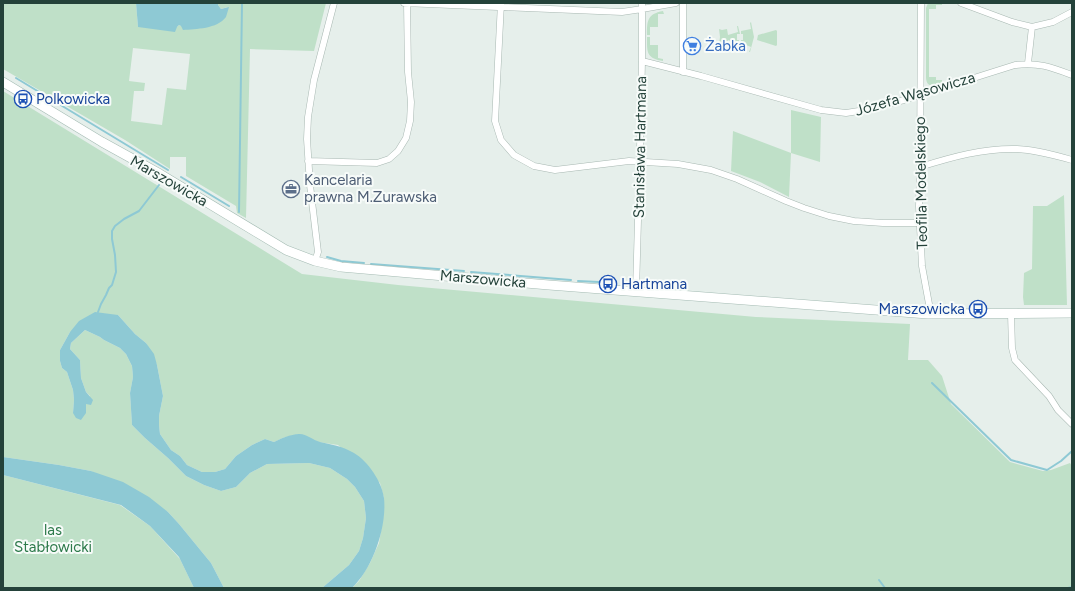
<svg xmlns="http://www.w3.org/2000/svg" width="1075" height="591" font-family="Figtree,sans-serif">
<rect width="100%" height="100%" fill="#e6efeb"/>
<!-- green -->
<path fill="#bfe0c8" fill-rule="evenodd" d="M 3,3 L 136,3 L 138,27 L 177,27 L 179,25 L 181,26 L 228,7 L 221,9 L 218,5 L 218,3 L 326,3 L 314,51 L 250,49 L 246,218 L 237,213 L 236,206 L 186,176 L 186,157 L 170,157 L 170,169 L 125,140 L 3,69 ZM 133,48 L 190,54 L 186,90 L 167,88 L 162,125 L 131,121 L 134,91 L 144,91 L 145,83 L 129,81 Z
M 928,3 L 942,3 L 942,5 L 936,5 L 936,9 L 929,9 L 929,77 L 936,77 L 936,80 L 942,80 L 942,82 C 935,85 927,89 926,78 L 926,8 Z
M 663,11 L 664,14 L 658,14 L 658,27 L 650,27 L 650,35 L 647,35 C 647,21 647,14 663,11 Z
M 751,22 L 754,37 L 750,52 L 749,52 L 751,47 L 741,43 L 741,40 L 743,40 L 743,34 L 741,34 L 741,31 L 751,29 L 750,23 Z
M 737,26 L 738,26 L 740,34 L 737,34 L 737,40 L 739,40 L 738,48 L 737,48 L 738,43 L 728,40 L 726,45 L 719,44 L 720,37 L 719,29 L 722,30 L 727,29 L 728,35 L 738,32 Z
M 776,30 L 777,31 L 777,45 L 776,46 L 757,40 L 758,35 Z
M 647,37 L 650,37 L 650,45 L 658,45 L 658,58 L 663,59 L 663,61 C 646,58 647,52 647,37 Z
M 3,91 L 302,274 L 398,285 L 756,317 L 910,324 L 908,360 L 928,360 L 942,376 L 951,404 L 1010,462 L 1043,471 L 1051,470 L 1070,463 L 1072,466 L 1072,588 L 352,588 L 359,581 L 370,563 L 379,543 L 383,519 L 384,498 L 380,483 L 338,445 L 318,442 L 299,434 L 283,438 L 274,442 L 265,439 L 252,445 L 236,456 L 225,469 L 215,472 L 202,472 L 187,465 L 180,456 L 171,450 L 160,434 L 159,425 L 159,416 L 163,396 L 157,365 L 146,343 L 135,334 L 118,315 L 70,332 L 60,350 L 60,361 L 62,368 L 67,372 L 73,390 L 74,400 L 73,413 L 86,404 L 90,396 L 86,392 L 81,378 L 80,360 L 70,349 L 71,343 L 85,330 L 100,337 L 104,340 L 120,348 L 126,354 L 132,366 L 133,377 L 130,393 L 132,425 L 145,438 L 168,458 L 186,476 L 204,485 L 221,491 L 236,487 L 250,473 L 267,464 L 309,463 L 330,468 L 347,479 L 355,487 L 364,501 L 366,518 L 363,538 L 359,551 L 349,565 L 322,588 L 224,588 L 211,563 L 179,524 L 168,512 L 91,471 L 59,465 L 3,457 Z
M 791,110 L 821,117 L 820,162 L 791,153 L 789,197 L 760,182 L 731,171 L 733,131 L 791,153 Z
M 1064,195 L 1067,305 L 1024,305 L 1023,297 L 1024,273 L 1032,269 L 1033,206 L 1047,206 Z
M 3,475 L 120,505 L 150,526 L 180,559 L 194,588 L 3,588 Z"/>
<!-- water -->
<path fill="#8ec9d4" d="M 136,3 L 218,3 L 218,5 L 221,9 L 229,7 C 228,10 227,14 226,17 C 217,29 196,29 183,30 L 181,26 L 179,25 L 177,27 L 175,32 L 138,27 Z
M 95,312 L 118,315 L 135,334 L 146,343 L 154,354 L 157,365 L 163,396 L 159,416 L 159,425 L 160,434 L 171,450 L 180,456 L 187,465 L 202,472 L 215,472 L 225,469 L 236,456 L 252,445 L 265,439 L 274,442 C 279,439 294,433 300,434 C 306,434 313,440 320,442 C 333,445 342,446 354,453 C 368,461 382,482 384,498 C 387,527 373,568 352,588 L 322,588 L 349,565 L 359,551 L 363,538 L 366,518 L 364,501 L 355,487 L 347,479 L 330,468 L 309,463 L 267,464 L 250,473 L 236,487 L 221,491 L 204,485 L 186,476 L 168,458 L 145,438 L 132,425 L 130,393 L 133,377 L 132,366 L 126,354 L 120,348 L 104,340 L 100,337 L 85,330 L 71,343 L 70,349 L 80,360 L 81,378 L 86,392 L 93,400 L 91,405 L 86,404 L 86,413 L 81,420 L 76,418 L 73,413 L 74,400 L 73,390 L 67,372 L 62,368 L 60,361 L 60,350 L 70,332 L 79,321 Z
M 3,457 L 59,465 L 91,471 L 123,482 L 149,497 L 168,512 L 179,524 L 211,563 L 224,588 L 194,588 L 179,557 L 150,526 L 121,505 L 3,475 Z"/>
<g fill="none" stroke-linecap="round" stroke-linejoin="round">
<!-- stream -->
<path stroke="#8ec9d4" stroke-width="2" d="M 16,78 L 168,170
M 181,177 L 229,206
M 239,212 L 242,3
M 327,257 L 341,261 L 364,263
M 371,264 L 464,271
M 471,272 L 571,280
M 578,281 L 599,282
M 98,312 L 101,304 L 106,295 L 109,288 L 112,285 L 116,272 L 115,255 L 112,239 L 112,231 L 115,226 L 124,219 L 139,211 L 159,185
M 932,383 L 1011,460 L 1047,470 L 1061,461 L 1072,451
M 879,580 L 885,588
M 1068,588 L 1072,587"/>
<defs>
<path id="street" d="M 404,3 L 622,12 L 642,9 L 676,3
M 501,3 L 495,121 L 501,140 L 514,155 L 534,166 L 555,170 L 629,161 L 678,164 L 711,170 L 737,179 L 786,201 L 804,208 L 829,216 L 854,221 L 883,223 L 920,223
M 921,3 L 920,167 L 919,206 L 922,266 L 929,304 L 928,314
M 961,3 L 1012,22 L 1032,27 L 1053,22 L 1072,12
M 642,61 L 701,76 L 821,110 L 846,113 L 865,110 L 904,100 L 1015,65 C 1038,62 1051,67 1072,75
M 1028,63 L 1032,27
M 683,72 L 683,3
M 308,161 L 377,163 L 389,159 L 398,151 L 406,138 L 410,121 L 411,102 L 408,72 L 407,3
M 920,167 C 952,157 984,148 1017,149 C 1036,150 1054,155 1072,160
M 315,261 L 318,252 L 310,185 L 307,139 L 308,117 L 314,80 L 334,3
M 636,291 L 640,149 L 642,61 L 642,3
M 1011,314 L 1012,348 L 1015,360 L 1049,396 L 1058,410 L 1072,424"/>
<path id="secondary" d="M 3,82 L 102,142 L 160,174 L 286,250 L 315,261 L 341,267 L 549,285 L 928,314 L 1072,313"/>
</defs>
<!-- street casing -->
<use href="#street" stroke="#a8b8b2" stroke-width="7"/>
<!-- secondary casing -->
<use href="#secondary" stroke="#a4bbb3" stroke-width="10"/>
<!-- street -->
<use href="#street" stroke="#fff" stroke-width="6"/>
<!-- secondary -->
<use href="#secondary" stroke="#fff" stroke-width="9"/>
</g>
<!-- icons -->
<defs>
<symbol id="supermarket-ring" viewBox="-11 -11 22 22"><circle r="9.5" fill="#f7fbf9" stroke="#3f7fe0" stroke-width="1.5"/><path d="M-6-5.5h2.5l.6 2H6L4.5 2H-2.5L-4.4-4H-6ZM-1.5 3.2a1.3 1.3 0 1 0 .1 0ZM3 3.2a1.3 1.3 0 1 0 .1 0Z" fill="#3f7fe0"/></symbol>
<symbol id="bus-ring" viewBox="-11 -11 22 22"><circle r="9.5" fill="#f7fbf9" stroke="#1a4fb4" stroke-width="1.5"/><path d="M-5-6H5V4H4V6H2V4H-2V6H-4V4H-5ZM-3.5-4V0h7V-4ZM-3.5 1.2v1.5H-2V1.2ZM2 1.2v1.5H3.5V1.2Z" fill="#1a4fb4"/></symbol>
<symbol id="office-ring" viewBox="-11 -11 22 22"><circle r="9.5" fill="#f7fbf9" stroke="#5c6f8a" stroke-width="1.5"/><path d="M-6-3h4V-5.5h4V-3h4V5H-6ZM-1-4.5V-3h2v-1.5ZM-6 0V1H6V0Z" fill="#5c6f8a"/></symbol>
</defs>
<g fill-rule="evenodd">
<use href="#supermarket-ring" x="682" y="36" width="20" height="20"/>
<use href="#bus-ring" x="13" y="89" width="20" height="20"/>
<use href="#office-ring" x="281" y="179" width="20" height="20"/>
<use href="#bus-ring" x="598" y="274" width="20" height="20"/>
<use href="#bus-ring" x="968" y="299" width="20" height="20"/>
</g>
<g text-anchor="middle" stroke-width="4" stroke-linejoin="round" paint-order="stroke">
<!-- shop labels -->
<g font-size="15" fill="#366cbe" stroke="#f7fbf9" text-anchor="start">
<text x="705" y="51">Żabka</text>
</g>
<!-- street labels -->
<g font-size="15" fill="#24423a" stroke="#f7fbf9">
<text transform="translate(915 94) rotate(-16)" y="5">Józefa Wąsowicza</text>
<text transform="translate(640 147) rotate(-89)" y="5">Stanisława Hartmana</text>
<text transform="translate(169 181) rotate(30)" y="5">Marszowicka</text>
<text transform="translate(921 183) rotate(-91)" y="5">Teofila Modelskiego</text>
<text transform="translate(483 279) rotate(5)" y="5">Marszowicka</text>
</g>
<!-- transit labels -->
<g font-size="15" fill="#164399" stroke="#f7fbf9" text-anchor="start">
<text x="36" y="104">Polkowicka</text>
<text x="621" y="289">Hartmana</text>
<text x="965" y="314" text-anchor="end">Marszowicka</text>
</g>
<!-- service labels -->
<g font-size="15" fill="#4e5e75" stroke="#f7fbf9" text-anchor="start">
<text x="304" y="185">Kancelaria<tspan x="304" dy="17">prawna M.Zurawska</tspan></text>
</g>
<!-- park labels -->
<g font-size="15" fill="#2d7a4b" stroke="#f7fbf9">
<text x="53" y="535">las<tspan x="53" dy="17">Stabłowicki</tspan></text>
</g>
</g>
<!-- border -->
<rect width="1075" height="591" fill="none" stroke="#24423a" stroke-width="8"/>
</svg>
